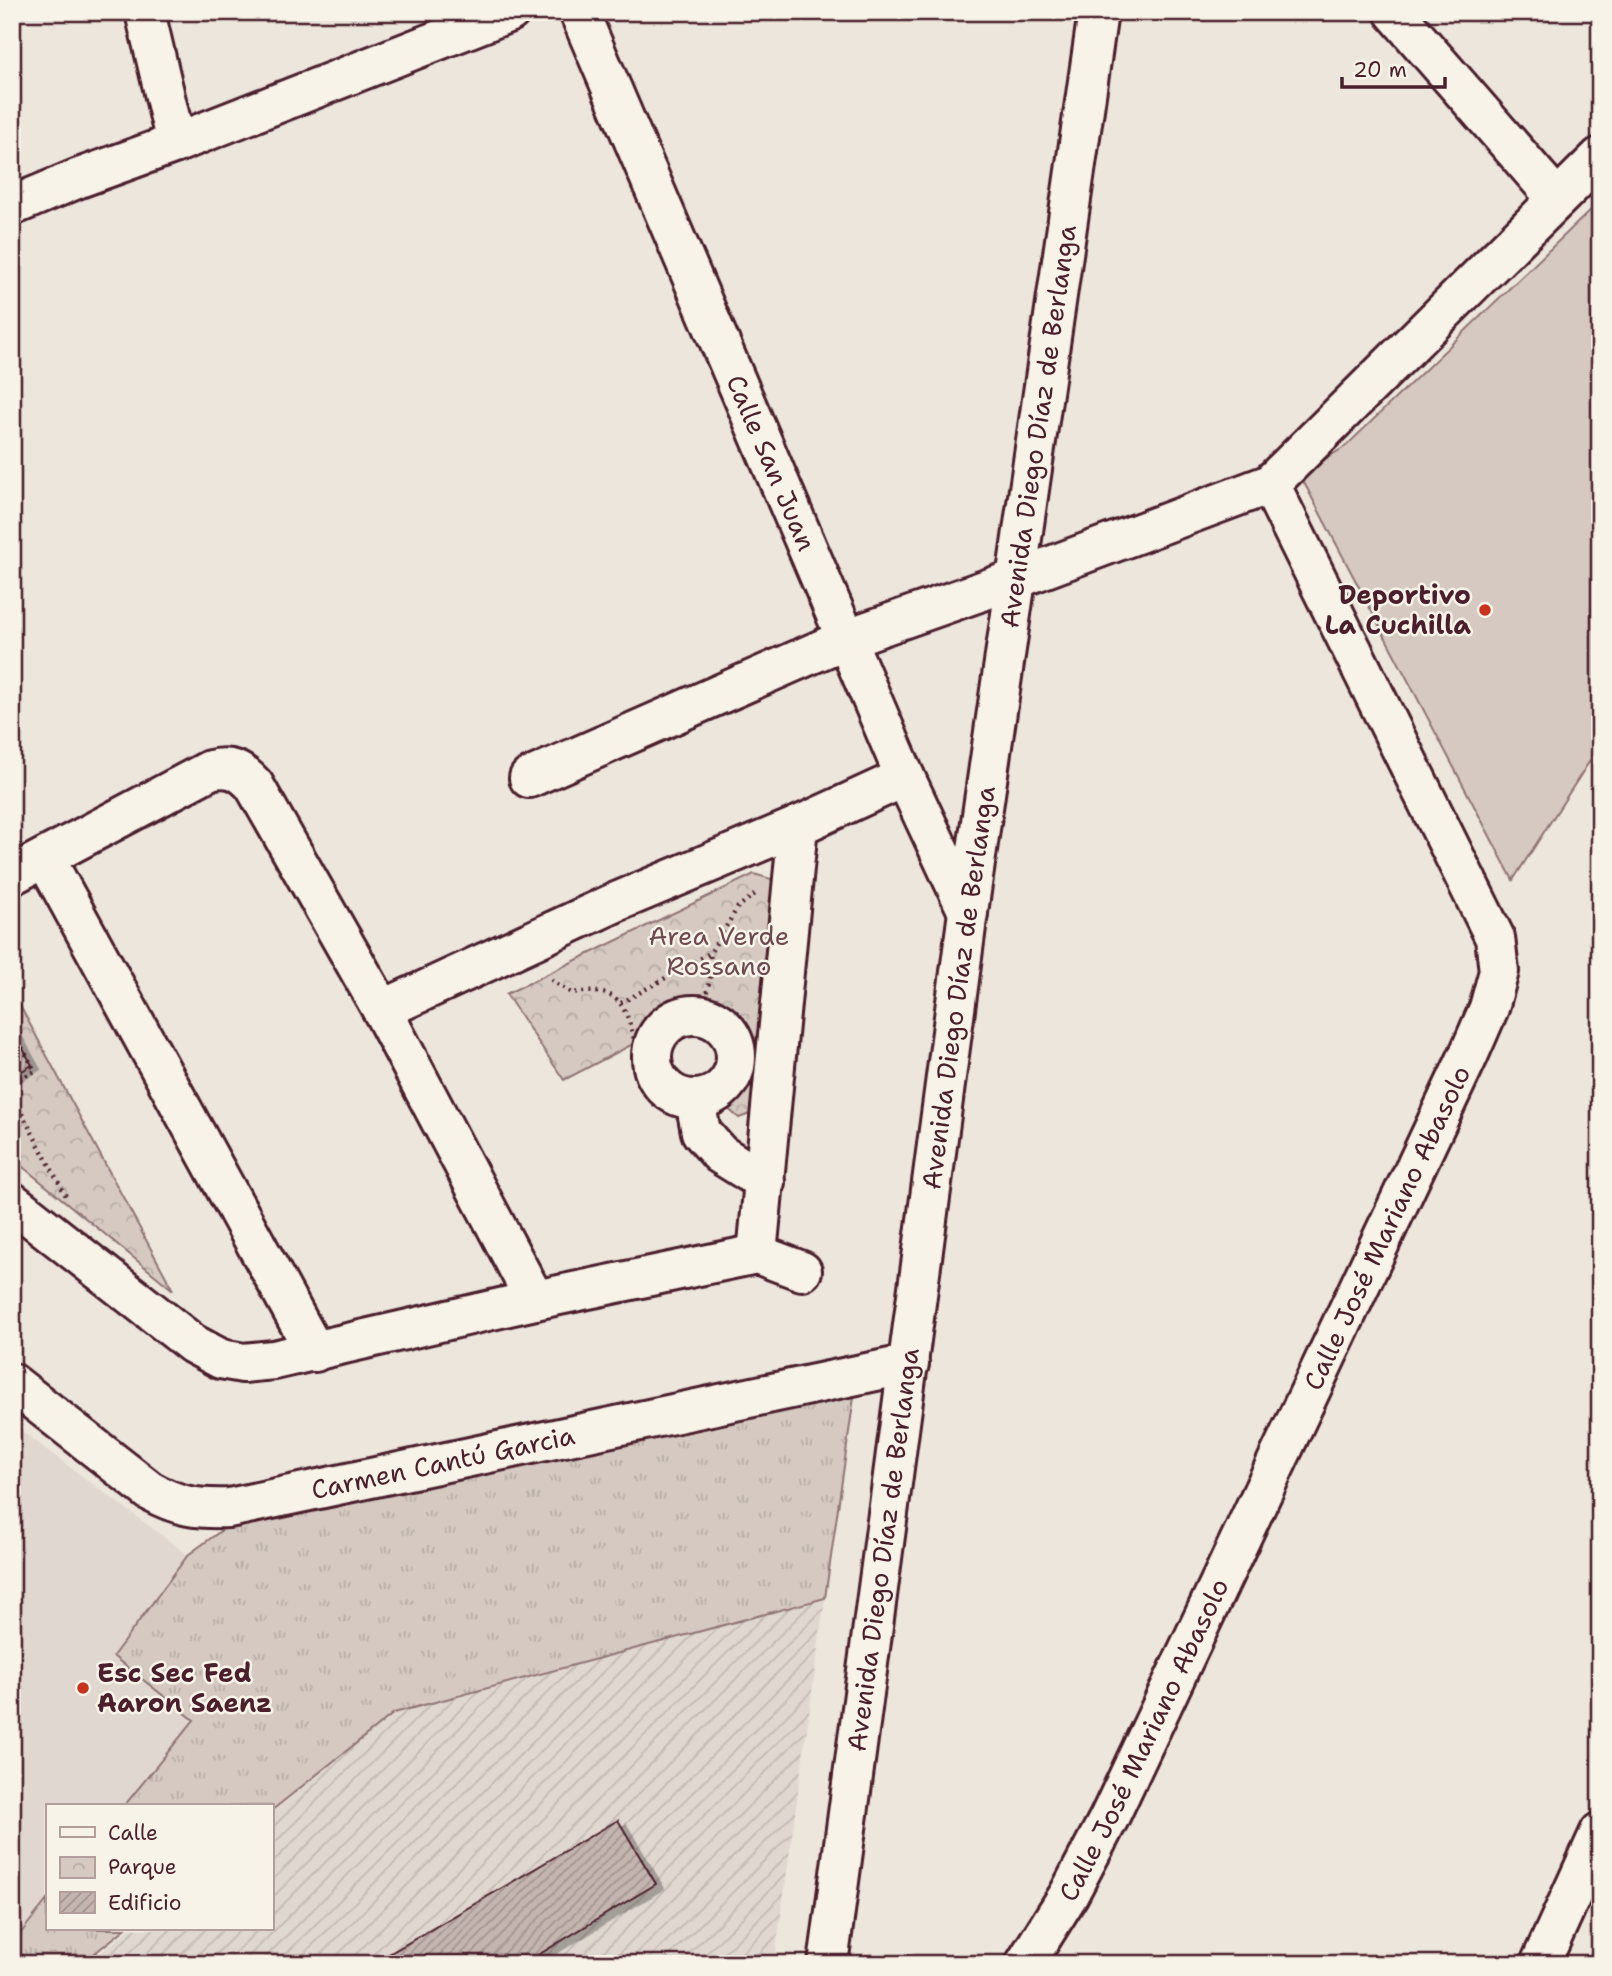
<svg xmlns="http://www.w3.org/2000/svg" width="1612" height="1976" font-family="'Shantell Sans',sans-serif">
<defs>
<pattern id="industrial-furrows" width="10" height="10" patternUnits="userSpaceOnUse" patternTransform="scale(1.75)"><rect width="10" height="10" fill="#e0d7d0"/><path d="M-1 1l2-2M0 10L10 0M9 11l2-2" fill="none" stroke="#c2b8b3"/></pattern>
<pattern id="grass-tufts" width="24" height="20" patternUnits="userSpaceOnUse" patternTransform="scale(1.75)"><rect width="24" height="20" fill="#d5c9c2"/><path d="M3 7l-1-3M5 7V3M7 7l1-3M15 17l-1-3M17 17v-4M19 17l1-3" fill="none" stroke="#b8aca7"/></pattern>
<pattern id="park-crowns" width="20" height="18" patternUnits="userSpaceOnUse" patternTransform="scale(1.75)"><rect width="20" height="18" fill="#d5c9c2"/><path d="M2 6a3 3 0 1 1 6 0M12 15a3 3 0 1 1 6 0" fill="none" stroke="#b8aca7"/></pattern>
<pattern id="building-hatch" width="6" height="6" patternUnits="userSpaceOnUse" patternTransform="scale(1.75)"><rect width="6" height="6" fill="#c4b5b0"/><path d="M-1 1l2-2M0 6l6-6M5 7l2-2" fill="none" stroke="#a1938f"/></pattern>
<filter id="shadow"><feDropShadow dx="8" dy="4.5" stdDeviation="0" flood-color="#0004"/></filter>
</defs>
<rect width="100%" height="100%" fill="#ece6dd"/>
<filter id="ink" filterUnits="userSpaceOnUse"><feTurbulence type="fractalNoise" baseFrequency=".0143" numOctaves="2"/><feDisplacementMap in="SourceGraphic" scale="14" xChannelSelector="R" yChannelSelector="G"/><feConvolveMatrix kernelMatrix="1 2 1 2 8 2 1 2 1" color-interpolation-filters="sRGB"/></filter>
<g filter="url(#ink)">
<!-- built -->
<path fill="#e0d7d0" d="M 12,1424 L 188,1555 L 113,1656 L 194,1720 L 124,1806 L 47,1806 L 47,1900 L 12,1944 Z"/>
<!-- industrial -->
<path fill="url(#industrial-furrows)" d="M 825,1598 L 774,1964 L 87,1964 L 130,1929 L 271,1929 L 271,1813 L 394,1713 Z"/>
<!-- grass -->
<path fill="url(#grass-tufts)" stroke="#907476" stroke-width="2" d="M 854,1397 L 825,1598 L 394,1713 L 271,1811 L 271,1806 L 124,1806 L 194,1720 L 113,1656 L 188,1555 L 245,1513 Z
M 47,1900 L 47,1929 L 125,1929 L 81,1964 L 12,1964 L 12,1944 Z"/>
<!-- park -->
<path fill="url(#park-crowns)" stroke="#907476" stroke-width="2" d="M 754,874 L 771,879 L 782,900 L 758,1111 L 739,1118 L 718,1100 C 728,1087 740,1075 744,1058 C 746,1048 742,1042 738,1033 C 723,1003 687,993 660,1014 C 649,1022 643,1039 639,1052 L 631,1045 L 564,1080 L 506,994 Z
M 12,991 L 173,1290 L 12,1158 Z"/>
<!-- pitch -->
<path fill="#d5c9c2" stroke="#907476" stroke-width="2" d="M 1600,201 L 1600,745 L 1513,880 L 1300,475 L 1346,446 Z"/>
<!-- building -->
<path fill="url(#building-hatch)" stroke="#4a1f2b" stroke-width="2" filter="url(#shadow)" d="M 12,1029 L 32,1065 L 12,1077 Z
M 618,1820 L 656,1884 L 523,1964 L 372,1964 Z"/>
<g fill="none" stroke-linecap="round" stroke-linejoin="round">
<defs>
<g id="minor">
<path d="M 145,12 L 176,143"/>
<path id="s1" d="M 579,12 L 905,777 L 968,912"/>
<path d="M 1394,12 L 1556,198"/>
<path d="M 12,206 L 79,178 L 176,143 L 510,12"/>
<path d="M 529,778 L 848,638 L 1016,579 L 1270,484 L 1600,157"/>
<path d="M 45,858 L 315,1352"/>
<path d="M 12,875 L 210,770 C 229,765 240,770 254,785 L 382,1010 L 535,1300"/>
<path d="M 382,1010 L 614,903 L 798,826 L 905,777"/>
<circle cx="694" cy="1057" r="42"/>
<path d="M 695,1100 L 701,1132 L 720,1154 L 765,1182"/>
<path d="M 12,1202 L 193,1344 L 221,1359 L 243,1363 L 274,1360 L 535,1300 L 757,1254 L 802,1271"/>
<path d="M 757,1254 L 798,826"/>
<path id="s2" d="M 12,1383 L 150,1491 C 179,1507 197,1509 229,1508 L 909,1364"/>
<path id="s3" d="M 828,1964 L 968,912 L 1098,12"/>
<path id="s4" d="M 1025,1964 L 1069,1894 L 1109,1818 L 1469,1054 L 1489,1008 L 1499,971 L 1495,938 L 1270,484"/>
<path d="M 1540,1964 L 1600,1832"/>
</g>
</defs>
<!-- minor casing -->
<use href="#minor" stroke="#4a1f2b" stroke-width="44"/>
<!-- path -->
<path stroke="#4a1f2b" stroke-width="4.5" stroke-dasharray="2 5" stroke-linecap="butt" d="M 551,980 L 571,993 C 616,988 623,997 634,1039
M 705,999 L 712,970 L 710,953
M 621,1003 L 710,953 L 738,907 L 755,894
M 12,1029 L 35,1071 L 12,1083
M 12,1095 L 66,1196"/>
<!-- minor -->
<use href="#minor" stroke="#f7f3e8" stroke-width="38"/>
</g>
</g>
<!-- markers -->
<g fill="#c8321e" stroke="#f7f3e8" stroke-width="2.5">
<circle cx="1485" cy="610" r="7"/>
<circle cx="83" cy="1688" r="7"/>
</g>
<g text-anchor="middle" stroke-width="5" stroke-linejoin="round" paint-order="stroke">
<!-- street labels -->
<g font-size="26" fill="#4a1f2b" stroke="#f7f3e8">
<text dy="9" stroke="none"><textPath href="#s3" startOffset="1552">Avenida Diego Díaz de Berlanga</textPath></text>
<text dy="9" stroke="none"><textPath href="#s1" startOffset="490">Calle San Juan</textPath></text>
<text dy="9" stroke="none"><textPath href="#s3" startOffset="985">Avenida Diego Díaz de Berlanga</textPath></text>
<text dy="9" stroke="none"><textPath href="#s4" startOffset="821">Calle José Mariano Abasolo</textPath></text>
<text dy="9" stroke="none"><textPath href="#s2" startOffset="476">Carmen Cantú Garcia</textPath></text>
<text dy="9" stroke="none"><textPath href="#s3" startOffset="418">Avenida Diego Díaz de Berlanga</textPath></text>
<text dy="9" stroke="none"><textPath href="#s4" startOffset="254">Calle José Mariano Abasolo</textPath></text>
</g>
<!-- poi labels -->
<g font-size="26" font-weight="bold" fill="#4a1f2b" stroke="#f7f3e8" text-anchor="end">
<text x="1471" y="604">Deportivo<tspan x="1471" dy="30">La Cuchilla</tspan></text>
<text x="97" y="1682" text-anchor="start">Esc Sec Fed<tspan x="97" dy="30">Aaron Saenz</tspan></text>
</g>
<!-- park labels -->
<g font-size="26" fill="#6d4a51" stroke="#f7f3e8">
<text x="719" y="945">Area Verde<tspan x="719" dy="30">Rossano</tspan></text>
</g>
</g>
<!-- margin -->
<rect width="1612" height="1976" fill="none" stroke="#f7f3e8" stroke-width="42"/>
<rect x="21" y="21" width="1570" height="1934" fill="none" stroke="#4a1f2b" stroke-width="2.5" filter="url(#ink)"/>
<!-- legend -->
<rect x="46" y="1804" width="228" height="126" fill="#f7f3e8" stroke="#b29e9c" stroke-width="2"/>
<rect x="60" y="1827" width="35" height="10" fill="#f7f3e8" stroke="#b29e9c" stroke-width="2"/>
<text x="108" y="1840" font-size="21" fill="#4a1f2b">Calle</text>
<rect x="60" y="1857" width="35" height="21" fill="url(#park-crowns)" stroke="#b29e9c" stroke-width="2"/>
<text x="108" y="1874" font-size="21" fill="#4a1f2b">Parque</text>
<rect x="60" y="1892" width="35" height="21" fill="url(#building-hatch)" stroke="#b29e9c" stroke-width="2"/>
<text x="108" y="1910" font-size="21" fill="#4a1f2b">Edificio</text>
<!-- scale -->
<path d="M1342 77v10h103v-10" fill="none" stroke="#4a1f2b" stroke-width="3.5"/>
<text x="1353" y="77" font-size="21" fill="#4a1f2b" stroke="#f7f3e8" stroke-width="5" paint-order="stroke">20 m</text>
</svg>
